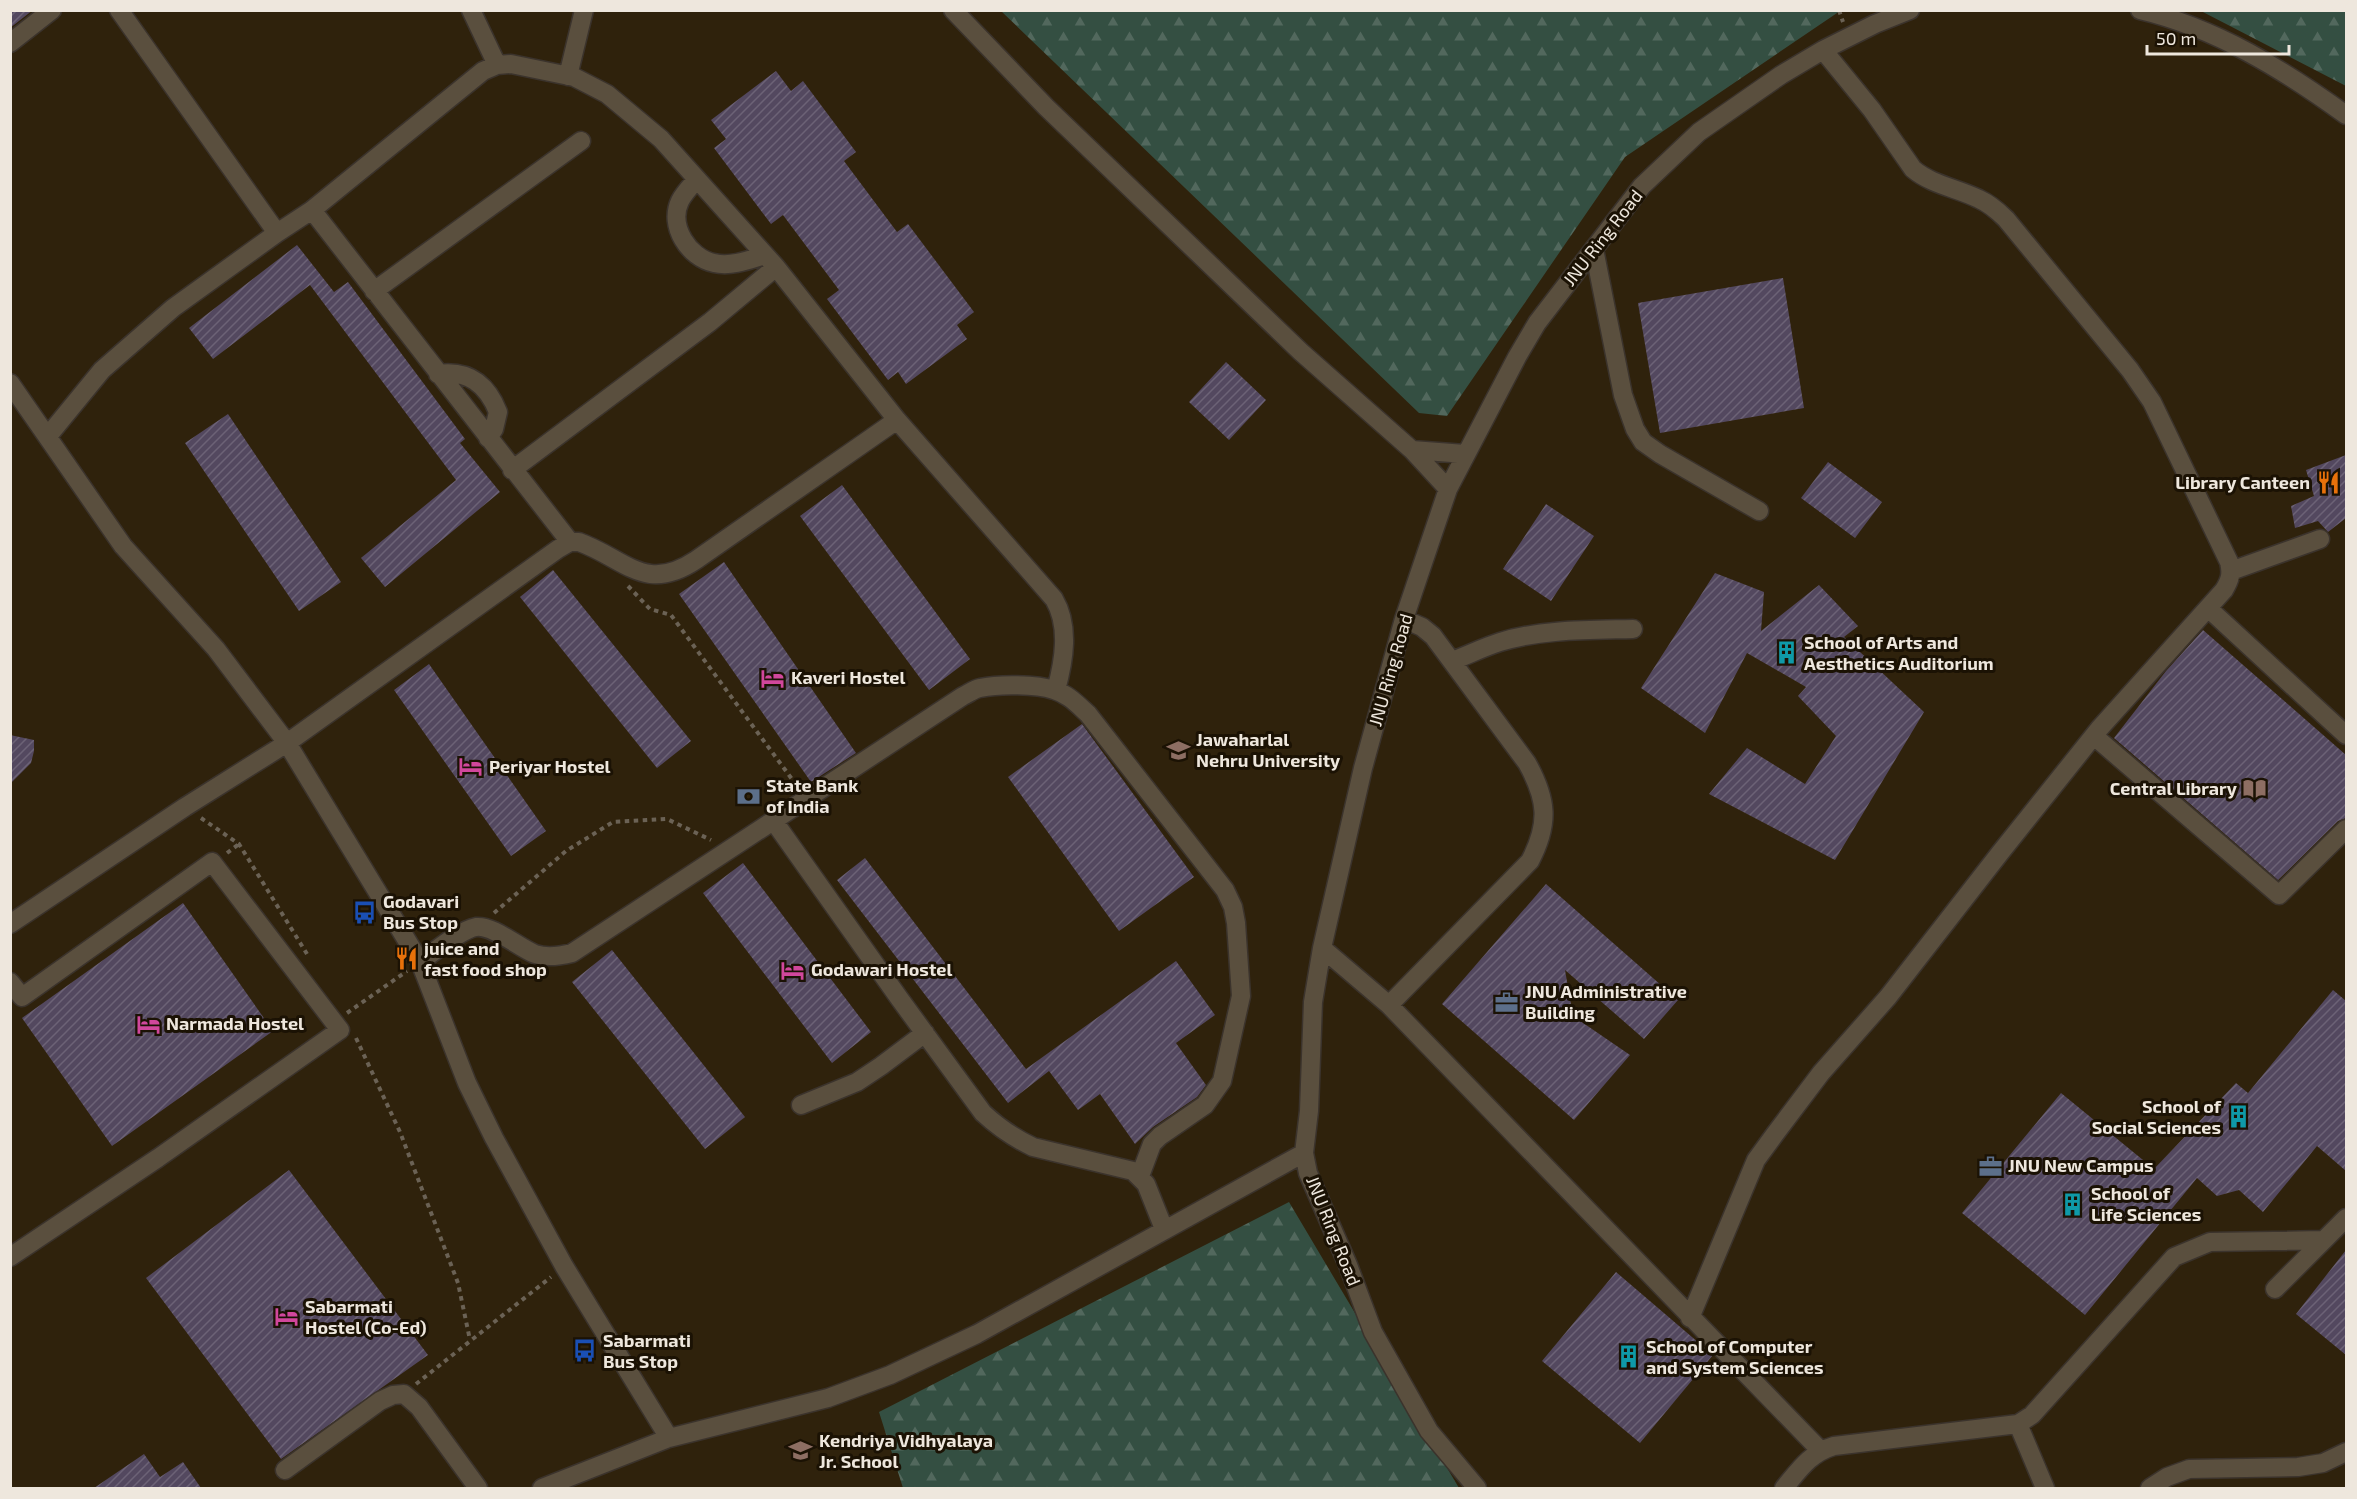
<svg xmlns="http://www.w3.org/2000/svg" width="2357" height="1499" font-family="'Exo 2',sans-serif">
<defs>
<pattern id="forest-firs" width="22" height="20" patternUnits="userSpaceOnUse" patternTransform="scale(1.5)"><rect width="22" height="20" fill="#344f42"/><path d="M5 1l3.5 6h-7zM16 11l3.5 6h-7z" fill="#52685d"/></pattern>
<pattern id="building-hatch" width="6" height="6" patternUnits="userSpaceOnUse" patternTransform="scale(1.5)"><rect width="6" height="6" fill="#53485f"/><path d="M-1 1l2-2M0 6l6-6M5 7l2-2" fill="none" stroke="#6c6276"/></pattern>
</defs>
<rect width="100%" height="100%" fill="#251b0c"/>
<!-- built -->
<path fill="#2f220c" d="M 10,11 L 2346,11 L 2346,1488 L 11,1488 Z"/>
<!-- forest -->
<path fill="url(#forest-firs)" d="M 1001,11 L 1840,11 L 1625,157 L 1447,416 L 1419,413 Z
M 2201,11 L 2346,11 L 2346,86 Z
M 1289,1202 L 1459,1488 L 903,1488 L 879,1412 Z"/>
<!-- building -->
<path fill="url(#building-hatch)" d="M 10,10 L 33,10 L 10,28 Z
M 776,71 L 791,91 L 803,81 L 856,152 L 844,161 L 897,232 L 908,224 L 974,312 L 957,325 L 967,339 L 906,384 L 898,372 L 888,380 L 827,299 L 839,290 L 783,215 L 771,224 L 714,148 L 726,139 L 711,120 Z
M 297,245 L 334,292 L 348,282 L 465,439 L 460,443 L 500,492 L 385,587 L 361,558 L 456,480 L 310,285 L 213,359 L 189,328 Z
M 1783,278 L 1804,408 L 1660,433 L 1638,303 Z
M 1226,362 L 1266,400 L 1229,440 L 1189,402 Z
M 228,414 L 341,582 L 299,611 L 185,443 Z
M 2346,455 L 2346,518 L 2328,532 L 2318,521 L 2295,528 L 2291,506 L 2314,496 L 2306,470 Z
M 1828,462 L 1882,502 L 1855,538 L 1801,498 Z
M 842,485 L 970,659 L 929,690 L 800,516 Z
M 1546,504 L 1594,536 L 1551,601 L 1503,569 Z
M 724,562 L 856,753 L 811,782 L 679,594 Z
M 553,570 L 691,741 L 657,768 L 520,597 Z
M 1715,573 L 1764,592 L 1761,631 L 1819,585 L 1858,626 L 1844,637 L 1924,712 L 1835,860 L 1709,794 L 1747,748 L 1805,784 L 1836,736 L 1798,696 L 1806,687 L 1747,653 L 1705,733 L 1641,688 Z
M 2203,630 L 2346,755 L 2346,818 L 2338,821 L 2278,880 L 2114,738 L 2166,671 Z
M 429,664 L 546,831 L 511,856 L 394,690 Z
M 1082,724 L 1194,877 L 1119,931 L 1008,777 Z
M 10,735 L 34,740 L 34,751 L 31,763 L 10,784 Z
M 865,858 L 1026,1069 L 1176,961 L 1215,1015 L 1176,1043 L 1206,1085 L 1197,1097 L 1153,1127 L 1135,1144 L 1100,1094 L 1078,1110 L 1049,1071 L 1008,1103 L 837,880 Z
M 743,863 L 871,1032 L 832,1063 L 703,893 Z
M 1546,884 L 1678,1000 L 1644,1039 L 1565,970 L 1573,1016 L 1630,1055 L 1574,1120 L 1442,1004 Z
M 183,903 L 273,1031 L 112,1146 L 22,1018 Z
M 612,950 L 745,1117 L 705,1149 L 572,982 Z
M 2333,990 L 2346,1001 L 2346,1171 L 2317,1146 L 2263,1212 L 2239,1190 L 2217,1196 L 2197,1178 L 2085,1315 L 1962,1213 L 2061,1093 L 2154,1169 L 2236,1083 L 2248,1093 Z
M 289,1170 L 428,1355 L 281,1459 L 146,1278 Z
M 2346,1250 L 2346,1355 L 2296,1314 Z
M 1616,1272 L 1713,1355 L 1640,1443 L 1542,1361 Z
M 144,1454 L 160,1477 L 183,1462 L 201,1488 L 94,1488 Z"/>
<g fill="none" stroke-linecap="round" stroke-linejoin="round">
<defs>
<path id="minor" d="M 119,10 L 277,233
M 471,10 L 497,65
M 953,10 L 1046,107 L 1301,352 L 1412,450 L 1465,454
M 2140,10 C 2216,28 2284,70 2346,115
M 10,43 L 52,10
M 568,76 L 584,10
M 697,179 C 691,186 684,193 680,201 C 668,226 689,258 714,263 C 731,267 749,260 765,255
M 312,210 L 570,542
M 1594,249 L 1623,395 L 1635,429 L 1643,442 L 1660,454 L 1759,511
M 374,291 L 581,141
M 438,374 C 468,370 487,384 498,412 L 494,429 L 488,438
M 10,383 L 123,546 L 216,649 L 287,743 L 420,962 L 467,1083 L 494,1138 L 564,1266 L 669,1438
M 48,436 L 102,370 L 173,308 L 277,233 L 312,210 L 483,71 L 497,65 L 511,64 L 574,77 L 607,94 L 661,139 L 776,267 L 897,420 L 1054,599 C 1070,626 1064,661 1056,690
M 1412,450 L 1448,489
M 512,470 L 710,322 L 776,267
M 2231,571 L 2320,539
M 2209,609 L 2346,735
M 1452,661 C 1468,655 1484,647 1500,642 C 1542,629 1590,630 1633,629
M 2094,736 L 2279,895 L 2346,829
M 773,820 L 899,998 L 983,1113 C 998,1127 1014,1138 1033,1147 L 1133,1171 L 1146,1184 L 1164,1229
M 10,924 L 185,807 L 287,743 L 558,549 L 570,542 L 579,542 C 626,559 645,594 696,560 L 897,420
M 1322,948 L 1389,1005 L 1820,1450
M 420,962 C 434,952 460,930 476,927 C 493,925 518,947 535,954 C 547,958 560,956 572,953 L 963,696 C 968,694 974,689 980,688 C 998,684 1037,684 1054,690 C 1068,694 1078,705 1088,714 L 1225,890 L 1233,907 L 1236,923 L 1241,996 L 1222,1081 L 1205,1105 L 1160,1136 L 1152,1144 L 1140,1176
M 10,982 L 22,997 L 212,862 L 340,1030 L 158,1158 L 10,1257
M 1389,1005 L 1530,861 C 1550,823 1547,799 1527,763 L 1433,636 L 1422,627 L 1404,619
M 801,1105 L 857,1082 L 881,1066 L 925,1033
M 2275,1289 L 2346,1218
M 1690,1318 L 1756,1160 L 1775,1134 L 1821,1073 L 1888,997 L 2000,853 L 2099,729 L 2224,590 C 2230,580 2232,574 2229,562 L 2152,402 L 2130,370 L 2006,219 C 1998,211 1990,204 1979,199 C 1957,188 1932,185 1913,169 L 1872,110 L 1823,50
M 2018,1424 L 2045,1488
M 285,1470 L 380,1401 L 393,1395 L 404,1394 L 419,1407 L 478,1488
M 542,1488 L 669,1438 L 828,1398 L 890,1375 L 977,1334 L 1304,1153
M 1477,1488 L 1429,1431 L 1373,1332 L 1348,1265 L 1308,1173 L 1304,1153 L 1309,1111 L 1313,1002 L 1322,948 L 1363,768 L 1404,619 L 1448,489 L 1517,357 L 1537,323 L 1642,186 L 1699,132 L 1781,75 L 1823,50 L 1875,24 L 1910,10
M 1784,1488 C 1799,1470 1810,1453 1834,1446 L 2018,1424 L 2032,1415 L 2174,1257 L 2210,1242 L 2324,1240
M 2150,1488 L 2167,1477 L 2189,1469 L 2298,1467 L 2323,1463 L 2346,1452"/>
</defs>
<!-- minor casing -->
<use href="#minor" stroke="#3b332c" stroke-width="21"/>
<!-- path -->
<path stroke="#6b6255" stroke-width="4" stroke-dasharray="4.5 4.5" stroke-linecap="butt" d="M 1839,10 L 1843,22
M 628,586 L 650,609 L 671,615 L 797,786
M 201,818 L 239,844 L 307,954
M 227,853 L 239,844
M 494,913 L 566,851 L 613,822 L 667,819 L 711,840
M 347,1013 L 407,971
M 356,1038 L 400,1132 L 458,1283 L 470,1340
M 416,1384 L 551,1277"/>
<!-- minor -->
<use href="#minor" stroke="#5a4f3e" stroke-width="18"/>
</g>
<!-- icons -->
<defs>
<symbol id="restaurant-bare" viewBox="-9 -9 18 18"><path d="M-5-6h1v4h1v-4h1v4h1v-4h1v5L-1.5 .5V6h-2V.5L-5-1ZM5-6V6H3V1.5H1.5Q1.5-4 5-6Z" fill="#e8710a" stroke="#1b1204" stroke-width="2.5" paint-order="stroke"/></symbol>
<symbol id="building-bare" viewBox="-9 -9 18 18"><path d="M-4-6H4V6H1V3H-1V6H-4ZM-2.5-4.3h1.7v1.8h-1.7ZM.8-4.3h1.7v1.8H.8ZM-2.5-1h1.7V.8h-1.7ZM.8-1h1.7V.8H.8Z" fill="#0f9aa8" stroke="#1b1204" stroke-width="2.5" paint-order="stroke"/></symbol>
<symbol id="hotel-bare" viewBox="-9 -9 18 18"><path d="M-6-4.5h1.5V1H6V5H4.5V3h-9V5H-6ZM-4 0a1.8 1.8 0 1 1 3.6 0ZM.5 0V-2.5h3Q6-2.5 6 0Z" fill="#d1479c" stroke="#1b1204" stroke-width="2.5" paint-order="stroke"/></symbol>
<symbol id="university-bare" viewBox="-9 -9 18 18"><path d="M0-5L7-2L0 1L-7-2ZM-4 1L0 2.5L4 1V4Q0 6-4 4Z" fill="#8d6e63" stroke="#1b1204" stroke-width="2.5" paint-order="stroke"/></symbol>
<symbol id="library-bare" viewBox="-9 -9 18 18"><path d="M-6-4Q-3-5.5-.7-3.5V5Q-3 3-6 4ZM6-4Q3-5.5 .7-3.5V5Q3 3 6 4Z" fill="#8d6e63" stroke="#1b1204" stroke-width="2.5" paint-order="stroke"/></symbol>
<symbol id="bank-bare" viewBox="-9 -9 18 18"><path d="M-6-4H6V4H-6ZM0-2.3a2.3 2.3 0 1 0 0 4.6a2.3 2.3 0 1 0 0-4.6Z" fill="#5c6f8a" stroke="#1b1204" stroke-width="2.5" paint-order="stroke"/></symbol>
<symbol id="bus-bare" viewBox="-9 -9 18 18"><path d="M-5-6H5V4H4V6H2V4H-2V6H-4V4H-5ZM-3.5-4V0h7V-4ZM-3.5 1.2v1.5H-2V1.2ZM2 1.2v1.5H3.5V1.2Z" fill="#1a4fb4" stroke="#1b1204" stroke-width="2.5" paint-order="stroke"/></symbol>
<symbol id="office-bare" viewBox="-9 -9 18 18"><path d="M-6-3h4V-5.5h4V-3h4V5H-6ZM-1-4.5V-3h2v-1.5ZM-6 0V1H6V0Z" fill="#5c6f8a" stroke="#1b1204" stroke-width="2.5" paint-order="stroke"/></symbol>
<symbol id="school-bare" viewBox="-9 -9 18 18"><path d="M0-5L7-2L0 1L-7-2ZM-4 1L0 2.5L4 1V4Q0 6-4 4Z" fill="#8d6e63" stroke="#1b1204" stroke-width="2.5" paint-order="stroke"/></symbol>
</defs>
<g fill-rule="evenodd">
<use href="#restaurant-bare" x="2312" y="466" width="33" height="33"/>
<use href="#building-bare" x="1770" y="636" width="33" height="33"/>
<use href="#hotel-bare" x="756" y="662" width="33" height="33"/>
<use href="#university-bare" x="1162" y="734" width="33" height="33"/>
<use href="#hotel-bare" x="454" y="750" width="33" height="33"/>
<use href="#library-bare" x="2238" y="772" width="33" height="33"/>
<use href="#bank-bare" x="732" y="780" width="33" height="33"/>
<use href="#bus-bare" x="348" y="896" width="33" height="33"/>
<use href="#restaurant-bare" x="390" y="942" width="33" height="33"/>
<use href="#hotel-bare" x="776" y="954" width="33" height="33"/>
<use href="#office-bare" x="1490" y="986" width="33" height="33"/>
<use href="#hotel-bare" x="132" y="1008" width="33" height="33"/>
<use href="#building-bare" x="2222" y="1100" width="33" height="33"/>
<use href="#office-bare" x="1974" y="1150" width="33" height="33"/>
<use href="#building-bare" x="2056" y="1188" width="33" height="33"/>
<use href="#hotel-bare" x="270" y="1300" width="33" height="33"/>
<use href="#bus-bare" x="568" y="1334" width="33" height="33"/>
<use href="#building-bare" x="1612" y="1340" width="33" height="33"/>
<use href="#school-bare" x="784" y="1434" width="33" height="33"/>
</g>
<g text-anchor="middle" stroke-width="6" stroke-linejoin="round" paint-order="stroke">
<!-- street labels -->
<g font-size="18" fill="#eee7dd" stroke="#1b1204">
<text transform="translate(1603 238) rotate(-52)" y="6">JNU Ring Road</text>
<text transform="translate(1391 670) rotate(-74)" y="6">JNU Ring Road</text>
<text transform="translate(1333 1231) rotate(68)" y="6">JNU Ring Road</text>
</g>
<!-- poi labels -->
<g font-size="18" font-weight="bold" fill="#eee7dd" stroke="#1b1204" text-anchor="start">
<text x="2310" y="489" text-anchor="end">Library Canteen</text>
<text x="1804" y="649">School of Arts and<tspan x="1804" dy="21">Aesthetics Auditorium</tspan></text>
<text x="791" y="684">Kaveri Hostel</text>
<text x="1196" y="746">Jawaharlal<tspan x="1196" dy="21">Nehru University</tspan></text>
<text x="489" y="773">Periyar Hostel</text>
<text x="766" y="792">State Bank<tspan x="766" dy="21">of India</tspan></text>
<text x="2237" y="795" text-anchor="end">Central Library</text>
<text x="383" y="908">Godavari<tspan x="383" dy="21">Bus Stop</tspan></text>
<text x="424" y="955">juice and<tspan x="424" dy="21">fast food shop</tspan></text>
<text x="811" y="976">Godawari Hostel</text>
<text x="1525" y="998">JNU Administrative<tspan x="1525" dy="21">Building</tspan></text>
<text x="166" y="1030">Narmada Hostel</text>
<text x="2221" y="1113" text-anchor="end">School of<tspan x="2221" dy="21">Social Sciences</tspan></text>
<text x="2008" y="1172">JNU New Campus</text>
<text x="2091" y="1200">School of<tspan x="2091" dy="21">Life Sciences</tspan></text>
<text x="305" y="1313">Sabarmati<tspan x="305" dy="21">Hostel (Co-Ed)</tspan></text>
<text x="603" y="1347">Sabarmati<tspan x="603" dy="21">Bus Stop</tspan></text>
<text x="1646" y="1353">School of Computer<tspan x="1646" dy="21">and System Sciences</tspan></text>
<text x="819" y="1447">Kendriya Vidhyalaya<tspan x="819" dy="21">Jr. School</tspan></text>
</g>
</g>
<!-- border -->
<rect width="2357" height="1499" fill="none" stroke="#eee7dd" stroke-width="24"/>
<!-- scale -->
<path d="M2147 45v9h142v-9" fill="none" stroke="#eee7dd" stroke-width="3"/>
<text x="2156" y="45" font-size="18" fill="#eee7dd" stroke="#1b1204" stroke-width="4.5" paint-order="stroke">50 m</text>
</svg>
